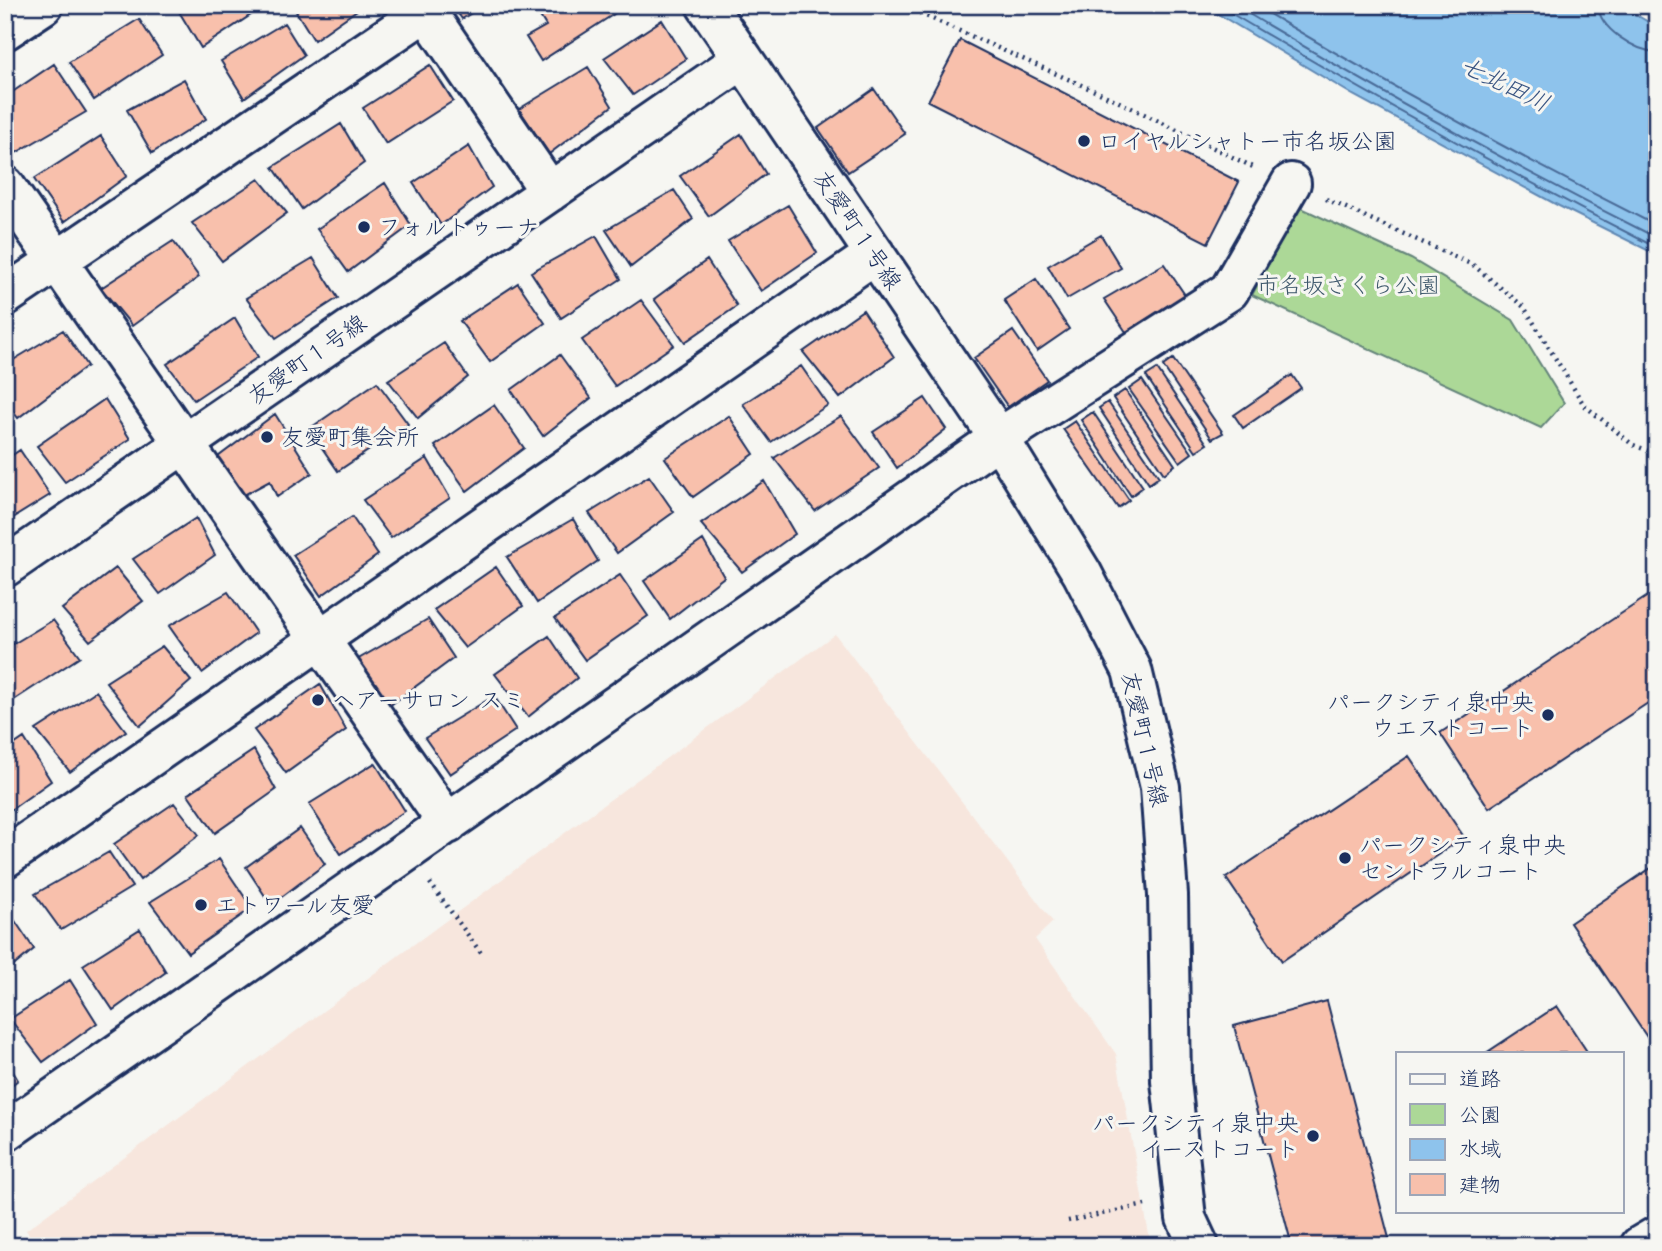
<svg xmlns="http://www.w3.org/2000/svg" width="1662" height="1251" font-family="'Architects Daughter','Klee One',sans-serif">
<rect width="100%" height="100%" fill="#f6f6f2"/>
<filter id="ink" filterUnits="userSpaceOnUse"><feTurbulence type="fractalNoise" baseFrequency=".0143" numOctaves="2"/><feDisplacementMap in="SourceGraphic" scale="14" xChannelSelector="R" yChannelSelector="G"/><feConvolveMatrix kernelMatrix="1 2 1 2 8 2 1 2 1" color-interpolation-filters="sRGB"/></filter>
<g filter="url(#ink)">
<!-- built -->
<path fill="#f7e6dd" d="M 835,634 L 1053,922 L 1035,939 L 1116,1054 L 1151,1246 L 37,1246 L 26,1230 Z"/>
<!-- green -->
<path fill="#acd897" stroke="#64847a" stroke-width="2" d="M 1299,207 L 1411,259 L 1513,320 L 1564,403 L 1541,428 L 1252,295 Z"/>
<!-- water -->
<path fill="#8ec3ec" stroke="#6088b3" stroke-width="2" d="M 1203,5 L 1619,5 L 1657,27 L 1657,255 L 1559,206 L 1353,95 Z"/>
<g fill="none" stroke-linecap="round" stroke-linejoin="round">
<!-- shore -->
<path stroke="#496a97" stroke-width="2" d="M 1217,5 C 1361,91 1507,172 1657,248
M 1234,5 C 1372,88 1513,166 1657,238
M 1254,5 C 1386,84 1520,157 1657,226
M 1598,5 C 1599,29 1635,51 1657,52"/>
</g>
<!-- building -->
<path fill="#f8c0ac" stroke="#1b2f5e" stroke-width="2" d="M 175,5 L 266,5 L 201,48 Z
M 292,5 L 364,5 L 314,40 Z
M 452,5 L 484,5 L 462,19 Z
M 533,5 L 608,5 L 614,14 L 541,61 L 526,37 L 546,26 Z
M 139,19 L 162,55 L 94,100 L 69,62 Z
M 662,20 L 686,59 L 633,95 L 604,58 Z
M 284,23 L 304,55 L 244,98 L 221,61 Z
M 960,40 L 1239,182 L 1208,243 L 928,101 Z
M 54,64 L 86,112 L 9,157 L 5,152 L 5,97 Z
M 430,65 L 453,101 L 386,144 L 363,108 Z
M 588,67 L 612,106 L 549,154 L 519,109 Z
M 184,79 L 206,119 L 152,153 L 127,110 Z
M 874,89 L 905,134 L 848,172 L 818,128 Z
M 341,124 L 364,163 L 302,209 L 273,167 Z
M 741,134 L 766,174 L 709,216 L 680,176 Z
M 101,136 L 127,176 L 64,222 L 34,179 Z
M 469,146 L 492,187 L 441,225 L 413,183 Z
M 259,179 L 287,213 L 222,261 L 192,223 Z
M 385,183 L 411,225 L 348,272 L 317,229 Z
M 674,190 L 693,219 L 631,267 L 606,230 Z
M 788,205 L 817,253 L 761,291 L 728,241 Z
M 1101,235 L 1121,268 L 1067,299 L 1048,266 Z
M 596,236 L 621,279 L 561,318 L 531,272 Z
M 173,241 L 199,277 L 132,326 L 101,288 Z
M 313,258 L 338,298 L 276,338 L 246,298 Z
M 707,260 L 737,306 L 685,342 L 654,299 Z
M 1164,264 L 1185,295 L 1126,332 L 1104,299 Z
M 1036,279 L 1069,329 L 1037,351 L 1004,300 Z
M 518,283 L 545,323 L 490,362 L 460,321 Z
M 641,300 L 674,345 L 615,386 L 582,340 Z
M 863,310 L 894,357 L 840,398 L 803,352 Z
M 235,318 L 258,357 L 194,400 L 167,364 Z
M 63,330 L 87,366 L 18,418 L 5,401 L 5,365 Z
M 1013,331 L 1047,380 L 1008,407 L 974,358 Z
M 444,343 L 468,377 L 418,418 L 388,380 Z
M 560,355 L 591,398 L 543,436 L 511,390 Z
M 1173,359 L 1223,433 L 1212,439 L 1163,366 Z
M 801,366 L 828,405 L 771,442 L 743,404 Z
M 1157,369 L 1207,444 L 1196,451 L 1146,376 Z
M 1292,375 L 1301,388 L 1243,428 L 1234,415 Z
M 1142,380 L 1192,453 L 1180,462 L 1129,389 Z
M 377,382 L 408,424 L 338,471 L 309,429 Z
M 1125,390 L 1175,465 L 1164,474 L 1113,398 Z
M 925,398 L 946,429 L 897,468 L 873,432 Z
M 105,399 L 130,439 L 65,482 L 37,446 Z
M 1108,402 L 1159,477 L 1149,484 L 1099,408 Z
M 494,405 L 524,448 L 467,491 L 435,446 Z
M 1093,412 L 1143,487 L 1131,496 L 1081,420 Z
M 275,414 L 312,473 L 277,497 L 270,481 L 244,495 L 214,460 Z
M 729,416 L 754,454 L 693,497 L 665,458 Z
M 841,416 L 879,468 L 815,511 L 774,458 Z
M 1075,421 L 1129,500 L 1118,508 L 1063,429 Z
M 20,450 L 50,495 L 5,523 L 5,460 Z
M 427,458 L 450,498 L 391,538 L 363,500 Z
M 649,476 L 674,512 L 617,553 L 589,513 Z
M 764,481 L 795,534 L 742,572 L 701,524 Z
M 352,517 L 378,555 L 321,596 L 293,555 Z
M 196,518 L 215,555 L 160,594 L 133,559 Z
M 573,519 L 598,561 L 537,603 L 507,557 Z
M 703,540 L 724,577 L 670,619 L 644,581 Z
M 496,567 L 523,606 L 465,648 L 434,610 Z
M 116,568 L 143,601 L 90,641 L 62,609 Z
M 620,575 L 648,616 L 585,660 L 555,618 Z
M 1657,590 L 1657,697 L 1489,808 L 1440,733 Z
M 228,592 L 256,633 L 202,673 L 169,626 Z
M 428,619 L 454,658 L 389,706 L 355,661 Z
M 53,620 L 80,657 L 11,702 L 5,694 L 5,649 Z
M 549,636 L 577,678 L 528,717 L 495,674 Z
M 162,646 L 191,681 L 140,726 L 106,682 Z
M 320,684 L 346,730 L 286,773 L 254,730 Z
M 96,691 L 126,731 L 70,772 L 36,730 Z
M 494,696 L 516,730 L 450,774 L 425,738 Z
M 24,738 L 51,781 L 5,814 L 5,751 Z
M 254,750 L 276,790 L 215,833 L 188,794 Z
M 1409,756 L 1464,837 L 1282,961 L 1226,878 Z
M 375,763 L 405,811 L 341,854 L 309,804 Z
M 174,803 L 199,835 L 140,880 L 114,844 Z
M 300,828 L 325,864 L 271,905 L 246,867 Z
M 109,852 L 132,887 L 61,930 L 35,894 Z
M 219,859 L 252,908 L 188,953 L 150,902 Z
M 1657,864 L 1657,1052 L 1570,923 Z
M 5,906 L 34,949 L 5,973 Z
M 140,929 L 166,972 L 113,1010 L 83,965 Z
M 70,980 L 97,1023 L 43,1062 L 10,1019 Z
M 1327,1001 L 1391,1246 L 1292,1246 L 1234,1026 Z
M 1557,1006 L 1588,1053 L 1486,1053 Z
M 5,1058 L 18,1080 L 5,1090 Z"/>
<g fill="none" stroke-linecap="round" stroke-linejoin="round">
<defs>
<path id="minor" d="M 422,5 L 550,192
M 706,5 L 743,59
M 5,30 L 43,5
M 5,186 L 448,824
M 5,296 L 426,11
M 5,567 L 743,59 L 999,438 L 1082,573 L 1132,670 L 1160,787 L 1168,895 L 1171,1081 L 1186,1218 L 1199,1246
M 5,858 L 875,254
M 5,1132 L 999,438 L 1229,291 L 1291,183
M 1640,1246 L 1657,1236"/>
</defs>
<!-- minor casing -->
<use href="#minor" stroke="#1b2f5e" stroke-width="44"/>
<!-- path -->
<path stroke="#1b2f5e" stroke-width="4.5" stroke-dasharray="2 5" stroke-linecap="butt" d="M 901,5 L 1113,99 L 1253,167
M 1326,199 L 1473,265 L 1524,307 L 1584,405 L 1633,445 L 1657,454
M 430,883 L 481,953
M 1068,1221 L 1145,1205"/>
<!-- minor -->
<use href="#minor" stroke="#f6f6f2" stroke-width="38"/>
</g>
</g>
<!-- markers -->
<g fill="#1b2f5e" stroke="#f6f6f2" stroke-width="2.5">
<circle cx="1084" cy="141" r="7"/>
<circle cx="364" cy="227" r="7"/>
<circle cx="267" cy="437" r="7"/>
<circle cx="318" cy="700" r="7"/>
<circle cx="1548" cy="715" r="7"/>
<circle cx="1345" cy="858" r="7"/>
<circle cx="201" cy="905" r="7"/>
<circle cx="1313" cy="1136" r="7"/>
</g>
<g text-anchor="middle" stroke-width="6" stroke-linejoin="round" paint-order="stroke">
<!-- poi labels -->
<g font-size="23" fill="#1b2f5e" stroke="#f6f6f2" text-anchor="start">
<text x="1098" y="149">ロイヤルシャトー市名坂公園</text>
<text x="378" y="235">フォルトゥーナ</text>
<text x="281" y="445">友愛町集会所</text>
<text x="332" y="708">ヘアーサロン スミ</text>
<text x="1534" y="710" text-anchor="end">パークシティ泉中央<tspan x="1534" dy="26">ウエストコート</tspan></text>
<text x="1359" y="853">パークシティ泉中央<tspan x="1359" dy="26">セントラルコート</tspan></text>
<text x="215" y="913">エトワール友愛</text>
<text x="1299" y="1131" text-anchor="end">パークシティ泉中央<tspan x="1299" dy="26">イーストコート</tspan></text>
</g>
<!-- street labels -->
<g font-size="23" fill="#1b2f5e" stroke="#f6f6f2">
<text transform="translate(858 230) rotate(56)" y="8">友愛町１号線</text>
<text transform="translate(307 359) rotate(-35)" y="8">友愛町１号線</text>
<text transform="translate(1145 739) rotate(77)" y="8">友愛町１号線</text>
</g>
<!-- park labels -->
<g font-size="23" fill="#3f596c" stroke="#f6f6f2">
<text x="1348" y="293">市名坂さくら公園</text>
</g>
<!-- water labels -->
<g font-size="24" font-style="italic" fill="#385482" stroke="#f6f6f2">
<text transform="translate(1505 84) rotate(26)" y="8">七北田川</text>
</g>
</g>
<!-- margin -->
<rect width="1662" height="1251" fill="none" stroke="#f6f6f2" stroke-width="28"/>
<rect x="14" y="14" width="1634" height="1223" fill="none" stroke="#1b2f5e" stroke-width="2.5" filter="url(#ink)"/>
<!-- legend -->
<rect x="1396" y="1052" width="228" height="161" fill="#f6f6f2" stroke="#9ea6b7" stroke-width="2"/>
<rect x="1410" y="1074" width="35" height="10" fill="#f6f6f2" stroke="#9ea6b7" stroke-width="2"/>
<text x="1459" y="1086" font-size="21" fill="#1b2f5e">道路</text>
<rect x="1410" y="1104" width="35" height="21" fill="#acd897" stroke="#9ea6b7" stroke-width="2"/>
<text x="1459" y="1122" font-size="21" fill="#1b2f5e">公園</text>
<rect x="1410" y="1139" width="35" height="21" fill="#8ec3ec" stroke="#9ea6b7" stroke-width="2"/>
<text x="1459" y="1156" font-size="21" fill="#1b2f5e">水域</text>
<rect x="1410" y="1174" width="35" height="21" fill="#f8c0ac" stroke="#9ea6b7" stroke-width="2"/>
<text x="1459" y="1192" font-size="21" fill="#1b2f5e">建物</text>
</svg>
